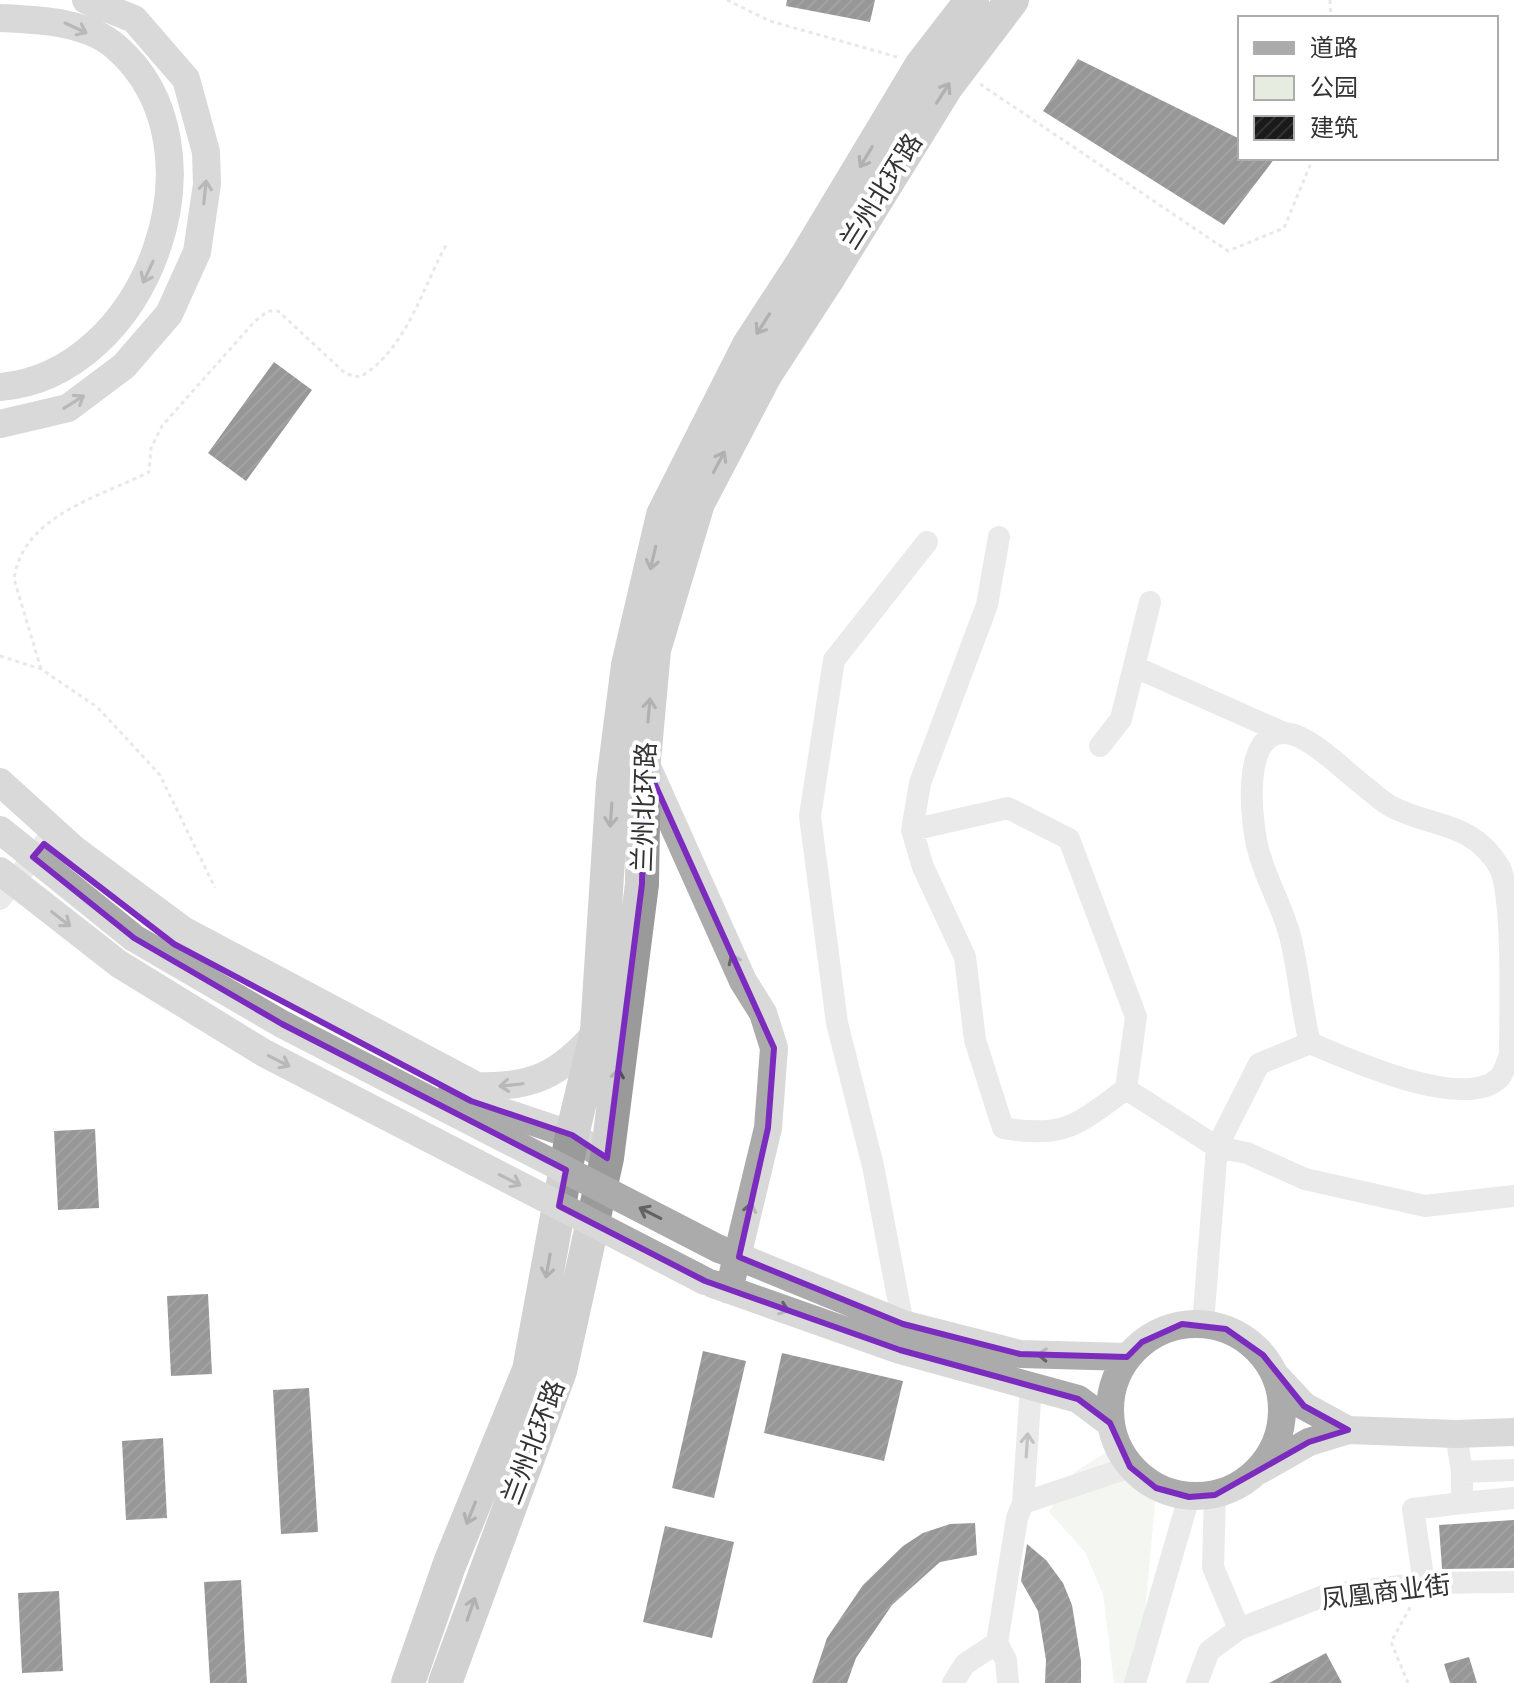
<svg xmlns="http://www.w3.org/2000/svg" width="1514" height="1683" font-family="'Space Grotesk','Noto Sans SC',sans-serif">
<defs>
<pattern id="building-hatch" width="6" height="6" patternUnits="userSpaceOnUse" patternTransform="scale(2)"><rect width="6" height="6" fill="#1a1a1a"/><path d="M-1 1l2-2M0 6l6-6M5 7l2-2" fill="none" stroke="#333"/></pattern>
</defs>
<rect width="100%" height="100%" fill="#fff"/>
<!-- green -->
<path fill="#e6ecdf" d="M 1113,1448 L 1158,1471 L 1144,1623 L 1130,1683 L 1114,1683 L 1103,1594 L 1085,1552 L 1049,1512 L 1075,1472 Z"/>
<!-- building -->
<path fill="url(#building-hatch)" d="M 787,0 L 875,0 L 870,22 L 786,6 Z
M 1078,59 L 1240,139 L 1240,158 L 1275,158 L 1224,225 L 1043,111 Z
M 274,362 L 312,390 L 246,481 L 208,453 Z
M 95,1129 L 99,1208 L 58,1210 L 54,1131 Z
M 208,1294 L 212,1374 L 171,1376 L 167,1296 Z
M 703,1351 L 746,1361 L 714,1498 L 672,1488 Z
M 782,1353 L 903,1381 L 884,1461 L 764,1433 Z
M 309,1388 L 318,1532 L 281,1534 L 273,1390 Z
M 163,1438 L 167,1518 L 126,1520 L 122,1441 Z
M 1514,1520 L 1514,1568 L 1442,1569 L 1439,1525 Z
M 975,1523 L 977,1555 L 940,1562 L 892,1605 L 856,1658 L 847,1683 L 812,1683 L 827,1638 L 863,1585 L 903,1546 L 923,1533 L 950,1524 Z
M 665,1526 L 734,1542 L 712,1638 L 643,1622 Z
M 1027,1544 L 1046,1560 L 1063,1583 L 1072,1605 L 1081,1661 L 1081,1683 L 1045,1683 L 1046,1660 L 1038,1611 L 1021,1581 Z
M 241,1580 L 247,1683 L 210,1683 L 204,1582 Z
M 59,1591 L 63,1671 L 22,1673 L 18,1593 Z
M 1326,1653 L 1342,1683 L 1269,1683 Z
M 1469,1657 L 1477,1683 L 1450,1683 L 1444,1664 Z"/>
<g fill="none" stroke-linecap="round" stroke-linejoin="round">
<!-- path -->
<path stroke="#cdcdcd" stroke-width="3" stroke-dasharray="4 4" stroke-linecap="butt" d="M 727,0 L 770,21 L 897,57
M 1330,0 L 1331,18
M 980,84 L 1228,251 L 1284,228 L 1313,158
M 0,656 L 41,669 L 97,707 L 126,738 L 160,775 L 215,888
M 41,669 L 14,579 C 23,515 100,497 149,472 L 151,448 L 162,426 L 254,322 L 268,311 L 278,311 L 346,374 L 360,377 C 406,350 422,289 446,245
M 1408,1683 L 1391,1642 L 1412,1604"/>
<!-- minor -->
<path stroke="#d0d0d0" stroke-width="22" d="M 1135,667 L 1284,733
M 1100,746 L 1121,719 L 1150,602
M 912,830 L 1008,808 L 1069,839 L 1136,1017 L 1126,1089 C 1078,1124 1065,1139 1003,1128 L 975,1040 L 965,957 L 923,867 L 912,830 L 920,783 L 987,605 L 999,537
M 0,899 L 44,844
M 1126,1089 L 1217,1147 L 1247,1153 L 1305,1179 L 1425,1206 L 1514,1196
M 1203,1324 L 1217,1147 L 1259,1064 L 1310,1043 C 1348,1059 1464,1112 1499,1078 C 1504,1073 1507,1062 1510,1055 C 1510,1014 1514,900 1500,868 C 1473,821 1433,828 1392,807 C 1384,803 1375,795 1368,789 C 1347,774 1308,732 1283,733 C 1240,734 1251,828 1260,856 C 1268,883 1283,909 1290,936 C 1299,971 1301,1008 1310,1043
M 902,1337 L 903,1324 L 873,1166 L 837,1023 L 810,816 L 834,660 L 927,542
M 1456,1434 L 1462,1472 L 1514,1470
M 1215,1495 L 1213,1567 L 1239,1629
M 1023,1503 L 1031,1387
M 1462,1503 L 1514,1498
M 1424,1583 L 1413,1509 L 1462,1503 L 1462,1472
M 953,1683 L 965,1664 L 997,1643
M 1008,1683 L 1006,1660 L 997,1643 L 1017,1518 L 1023,1503 L 1130,1467
M 1135,1683 L 1189,1497
M 1197,1683 L 1209,1651 L 1239,1629 L 1326,1595 L 1424,1583 L 1514,1582"/>
<!-- major -->
<path stroke="#ababab" stroke-width="28" d="M 0,18 C 37,20 87,21 116,47 C 231,147 147,375 0,387
M 0,424 L 68,408 L 124,366 L 169,314 L 197,252 L 207,184 L 206,152 L 186,79 L 134,19 L 86,0
M 644,760 L 743,981 L 763,1013 L 774,1048 L 768,1128 L 729,1290
M 0,782 L 75,850 L 183,930 L 477,1086 C 534,1088 560,1074 597,1032
M 452,1091 L 471,1101 L 572,1135 L 607,1158
M 722,1250 L 903,1324 L 1020,1354 L 1127,1357
M 713,1284 L 900,1350 L 1078,1399 L 1110,1423
M1110 1410a86 86 0 1 1 172 0a86 86 0 1 1-172 0Z
M 1276,1376 L 1304,1406 L 1348,1430
M 1260,1470 L 1309,1442 L 1348,1430 L 1456,1434 L 1514,1432"/>
<!-- highway -->
<path stroke="#9a9a9a" stroke-width="34" d="M 408,1683 L 450,1563 L 529,1370 L 572,1135 L 597,1031 L 613,783 L 628,665 L 663,515 L 749,345 L 805,259
M 445,1683 L 560,1371 L 607,1158 L 642,884 L 644,760 L 654,650 L 698,503 L 765,375 L 828,278"/>
<!-- major-bridge -->
<path stroke="#ababab" stroke-width="28" d="M 0,830 L 134,938 L 282,1024 L 719,1249
M 0,871 L 119,964 L 264,1053 L 705,1281"/>
<!-- highway-bridge -->
<path stroke="#9a9a9a" stroke-width="34" d="M 805,259 L 921,66 L 972,0
M 828,278 L 946,87 L 1012,0"/>
</g>
<!-- one-way arrows -->
<defs><path id="oneway-shaft" d="M-6 0H5M1.5-3L5.5 0L1.5 3" fill="none" stroke-width="1.6" stroke-linecap="round" stroke-linejoin="round" transform="scale(2)"/></defs>
<g stroke="#636363">
<use href="#oneway-shaft" transform="translate(76 28) rotate(25)"/>
<use href="#oneway-shaft" transform="translate(205 192) rotate(-84)"/>
<use href="#oneway-shaft" transform="translate(148 272) rotate(115)"/>
<use href="#oneway-shaft" transform="translate(74 402) rotate(-32)"/>
<use href="#oneway-shaft" transform="translate(61 919) rotate(38)"/>
<use href="#oneway-shaft" transform="translate(736 965) rotate(-113)"/>
<use href="#oneway-shaft" transform="translate(279 1061) rotate(27)"/>
<use href="#oneway-shaft" transform="translate(511 1085) rotate(174)"/>
<use href="#oneway-shaft" transform="translate(510 1180) rotate(27)"/>
<use href="#oneway-shaft" transform="translate(650 1213) rotate(-153)"/>
<use href="#oneway-shaft" transform="translate(749 1214) rotate(-77)"/>
<use href="#oneway-shaft" transform="translate(778 1307) rotate(20)"/>
<use href="#oneway-shaft" transform="translate(1049 1355) rotate(-178)"/>
</g>
<g stroke="#525252">
<use href="#oneway-shaft" transform="translate(943 93) rotate(-57)"/>
<use href="#oneway-shaft" transform="translate(866 157) rotate(121)"/>
<use href="#oneway-shaft" transform="translate(763 324) rotate(123)"/>
<use href="#oneway-shaft" transform="translate(719 462) rotate(-62)"/>
<use href="#oneway-shaft" transform="translate(653 558) rotate(103)"/>
<use href="#oneway-shaft" transform="translate(649 710) rotate(-85)"/>
<use href="#oneway-shaft" transform="translate(611 815) rotate(94)"/>
<use href="#oneway-shaft" transform="translate(617 1080) rotate(-83)"/>
<use href="#oneway-shaft" transform="translate(548 1266) rotate(100)"/>
<use href="#oneway-shaft" transform="translate(471 1513) rotate(112)"/>
<use href="#oneway-shaft" transform="translate(471 1609) rotate(-71)"/>
</g>
<use stroke="#7a7a7a" href="#oneway-shaft" transform="translate(1027 1445) rotate(-86)"/>
<!-- marked area -->
<path d="M0 0H1514V1683H0ZM 644,760 L 774,1048 L 768,1128 L 739,1257 L 903,1324 L 1020,1354 L 1127,1357 L 1142,1342 L 1182,1324 L 1226,1329 L 1263,1355 L 1304,1406 L 1348,1430 L 1309,1442 L 1215,1495 L 1189,1497 L 1156,1488 L 1130,1467 L 1110,1423 L 1078,1399 L 900,1350 L 705,1281 L 559,1206 L 566,1170 L 282,1024 L 134,938 L 33,857 L 44,844 L 174,944 L 471,1101 L 572,1135 L 607,1158 L 642,884 Z" fill="#fff" fill-opacity=".55" fill-rule="evenodd"/>
<path fill="none" stroke="#7b2cbf" stroke-width="6" stroke-linejoin="round" d="M 644,760 L 774,1048 L 768,1128 L 739,1257 L 903,1324 L 1020,1354 L 1127,1357 L 1142,1342 L 1182,1324 L 1226,1329 L 1263,1355 L 1304,1406 L 1348,1430 L 1309,1442 L 1215,1495 L 1189,1497 L 1156,1488 L 1130,1467 L 1110,1423 L 1078,1399 L 900,1350 L 705,1281 L 559,1206 L 566,1170 L 282,1024 L 134,938 L 33,857 L 44,844 L 174,944 L 471,1101 L 572,1135 L 607,1158 L 642,884 Z"/>
<g text-anchor="middle" stroke-width="8" stroke-linejoin="round" paint-order="stroke">
<!-- street labels -->
<g font-size="26" fill="#333" stroke="#fff">
<text transform="translate(881 191) rotate(-58)" y="9">兰州北环路</text>
<text transform="translate(644 807) rotate(-88)" y="9">兰州北环路</text>
<text transform="translate(533 1442) rotate(-69)" y="9">兰州北环路</text>
<text transform="translate(1386 1592) rotate(-7)" y="9">凤凰商业街</text>
</g>
</g>
<!-- legend -->
<rect x="1238" y="16" width="260" height="144" fill="#ffffff" stroke="#adadad" stroke-width="2"/>
<rect x="1254" y="42" width="40" height="12" fill="#ababab" stroke="#adadad" stroke-width="2"/>
<text x="1310" y="56" font-size="24" fill="#333333">道路</text>
<rect x="1254" y="76" width="40" height="24" fill="#e6ecdf" stroke="#adadad" stroke-width="2"/>
<text x="1310" y="96" font-size="24" fill="#333333">公园</text>
<rect x="1254" y="116" width="40" height="24" fill="url(#building-hatch)" stroke="#adadad" stroke-width="2"/>
<text x="1310" y="136" font-size="24" fill="#333333">建筑</text>
</svg>
